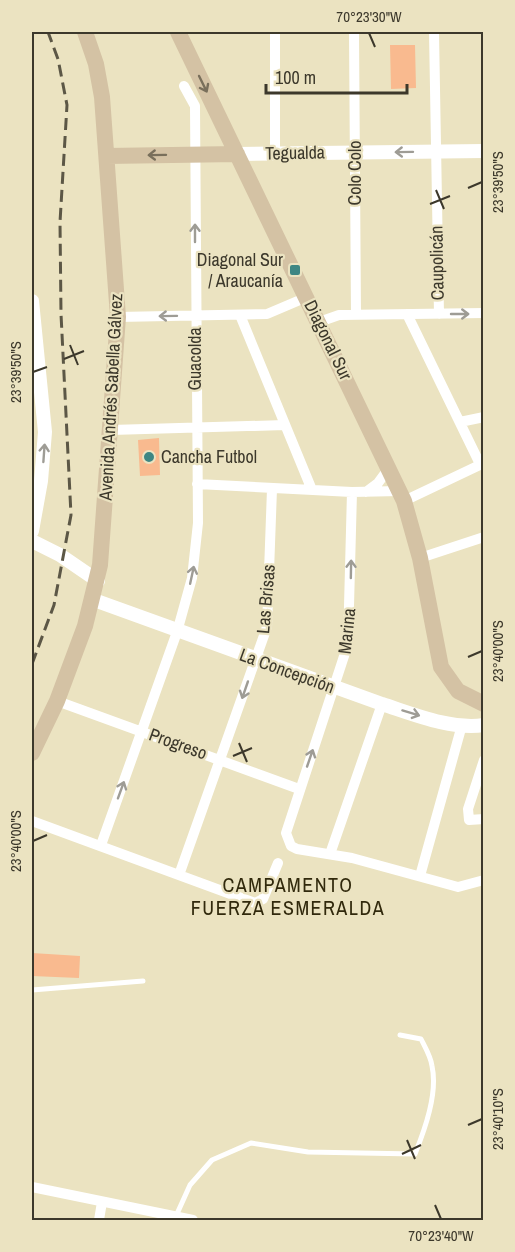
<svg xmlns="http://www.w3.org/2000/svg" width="515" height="1252" font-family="'Archivo Narrow',sans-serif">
<rect width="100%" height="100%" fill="#ebe3c1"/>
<!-- green -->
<path fill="#f9ba8f" d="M 390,45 L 415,45 L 416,88 L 391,89 Z
M 159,438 L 160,475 L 140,476 L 138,440 Z
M 32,953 L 80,956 L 79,978 L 32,976 Z"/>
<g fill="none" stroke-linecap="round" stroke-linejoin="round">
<!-- service -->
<path stroke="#fff" stroke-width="5" d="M 32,990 L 143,981
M 176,1216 L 190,1185 L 212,1160 L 251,1143 L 308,1152 L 415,1154 C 425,1129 438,1093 432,1066 C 431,1057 425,1047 421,1039 L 400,1035"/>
<!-- minor -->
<path stroke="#fff" stroke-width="10" d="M 354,32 L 356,315
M 434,32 L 439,314
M 275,153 L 275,32
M 407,314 L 480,464
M 240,315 L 312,490
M 118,317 L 267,314 L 307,297
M 319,322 L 339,315 L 484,313
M 460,422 L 484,417
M 111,430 L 285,425
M 197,484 L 352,492 L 400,491
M 352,492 L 348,644 L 286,833 L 291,846 L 297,849 L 352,858 L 458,887 L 484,880
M 366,492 L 378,483 L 389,468
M 404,501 L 484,463
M 420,558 L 484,537
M 57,701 L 299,789
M 484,760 L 468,809 L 469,820 L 484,819
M 32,821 L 255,903 L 263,899 L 278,863
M 101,845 L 177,632 L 192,578 L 198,523 L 195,106 L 184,86
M 330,854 L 382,704
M 179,875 L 267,627 L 272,489
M 420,876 L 462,725
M 32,1187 L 193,1220
M 99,1220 L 102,1202"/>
<!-- tertiary -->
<path stroke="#fff" stroke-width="14" d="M 237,154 L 484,151
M 32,301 L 45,432 L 41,481 L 32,531
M 32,541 L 60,555 L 98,581
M 94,600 L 382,704 C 413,714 451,730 484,725"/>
<!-- secondary -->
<path stroke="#d4c2a4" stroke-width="16" d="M 178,32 L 404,501 L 420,558 L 441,667 L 458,691 L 484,704
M 107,156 L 237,154
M 32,753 L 57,701 L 85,626 L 100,565 L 118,317 L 102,97 L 96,64 L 85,32"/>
<!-- rail -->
<path stroke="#5c5746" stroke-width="3" stroke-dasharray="12 6" stroke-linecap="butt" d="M 32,664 L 54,605 L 71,515 L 61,314 L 60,222 L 67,105 L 58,59 L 48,32"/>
</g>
<!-- one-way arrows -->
<defs><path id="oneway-shaft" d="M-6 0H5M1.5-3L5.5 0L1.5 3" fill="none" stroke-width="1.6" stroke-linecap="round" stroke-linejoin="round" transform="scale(1.5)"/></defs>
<g stroke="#796f5b">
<use href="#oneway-shaft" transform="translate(203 84) rotate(64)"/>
<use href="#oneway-shaft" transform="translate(157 155) rotate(179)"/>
</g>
<g stroke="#9e9c95">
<use href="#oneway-shaft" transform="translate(404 152) rotate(179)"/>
<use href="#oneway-shaft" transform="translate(195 233) rotate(-90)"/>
<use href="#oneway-shaft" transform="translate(460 314)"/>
<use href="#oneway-shaft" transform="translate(168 316) rotate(179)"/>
<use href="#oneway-shaft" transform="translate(44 453) rotate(-86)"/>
<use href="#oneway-shaft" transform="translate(351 569) rotate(-89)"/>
<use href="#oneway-shaft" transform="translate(192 575) rotate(-78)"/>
<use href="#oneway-shaft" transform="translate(245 690) rotate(109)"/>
<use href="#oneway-shaft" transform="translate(411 713) rotate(17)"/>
<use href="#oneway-shaft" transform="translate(310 758) rotate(-71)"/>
<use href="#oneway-shaft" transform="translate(121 790) rotate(-70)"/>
</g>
<!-- ticks -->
<path fill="none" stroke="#3c382b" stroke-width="2" d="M 369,33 L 375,47M 468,188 L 482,182M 436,190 L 444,209M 430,204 L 450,196M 70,345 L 78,365M 64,359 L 84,351M 33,372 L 47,367M 468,657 L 482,651M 239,743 L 247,762M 233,756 L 252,748M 33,841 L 47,835M 468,1125 L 482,1119M 407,1140 L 415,1159M 402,1154 L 421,1145M 435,1205 L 441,1219"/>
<!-- markers -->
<g fill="#3e8683" stroke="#ebe3c1" stroke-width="2">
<rect x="289" y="264" width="12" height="12" rx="3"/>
<circle cx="149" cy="457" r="6"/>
</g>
<g text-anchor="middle" stroke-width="4.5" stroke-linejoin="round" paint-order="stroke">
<!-- street labels -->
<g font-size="18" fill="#3c382b" stroke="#ebe3c1">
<text transform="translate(295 153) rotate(-1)" y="6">Tegualda</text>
<text transform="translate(355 173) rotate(-90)" y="6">Colo Colo</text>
<text transform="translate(437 263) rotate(-91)" y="6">Caupolicán</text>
<text transform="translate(328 340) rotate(64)" y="6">Diagonal Sur</text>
<text transform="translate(195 359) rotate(-90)" y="6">Guacolda</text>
<text transform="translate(111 397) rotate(-87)" y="6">Avenida Andrés Sabella Gálvez</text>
<text transform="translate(266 599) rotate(-85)" y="6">Las Brisas</text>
<text transform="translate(347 631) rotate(-84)" y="6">Marina</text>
<text transform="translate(287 671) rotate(20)" y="6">La Concepción</text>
<text transform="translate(178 744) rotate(20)" y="6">Progreso</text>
</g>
<!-- poi labels -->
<g font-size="18" fill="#3c382b" stroke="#ebe3c1" text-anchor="end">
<text x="283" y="266">Diagonal Sur<tspan x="283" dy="21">/ Araucanía</tspan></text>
<text x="161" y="463" text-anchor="start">Cancha Futbol</text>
</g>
<!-- neighbourhood labels -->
<g font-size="20" letter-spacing="1.5" fill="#31290c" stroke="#ebe3c1">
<text x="288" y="892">CAMPAMENTO<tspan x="288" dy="23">FUERZA ESMERALDA</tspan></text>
</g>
</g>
<!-- border -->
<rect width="515" height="1252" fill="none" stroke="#ebe3c1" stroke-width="66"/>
<!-- scale -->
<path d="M266 84v9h141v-9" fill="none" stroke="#3c382b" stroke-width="3"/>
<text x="275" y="84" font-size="18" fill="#3c382b" stroke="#ebe3c1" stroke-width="4.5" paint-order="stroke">100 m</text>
<rect x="33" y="33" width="449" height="1186" fill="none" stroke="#3c382b" stroke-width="2"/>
<g font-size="15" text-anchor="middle" fill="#3c382b">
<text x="369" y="22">70°23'30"W</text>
<text transform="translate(498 182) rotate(-90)" y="5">23°39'50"S</text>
<text transform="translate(16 372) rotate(-90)" y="5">23°39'50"S</text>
<text transform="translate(498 651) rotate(-90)" y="5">23°40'00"S</text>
<text transform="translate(16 841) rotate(-90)" y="5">23°40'00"S</text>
<text transform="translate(498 1119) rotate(-90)" y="5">23°40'10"S</text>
<text x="441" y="1241">70°23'40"W</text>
</g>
</svg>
